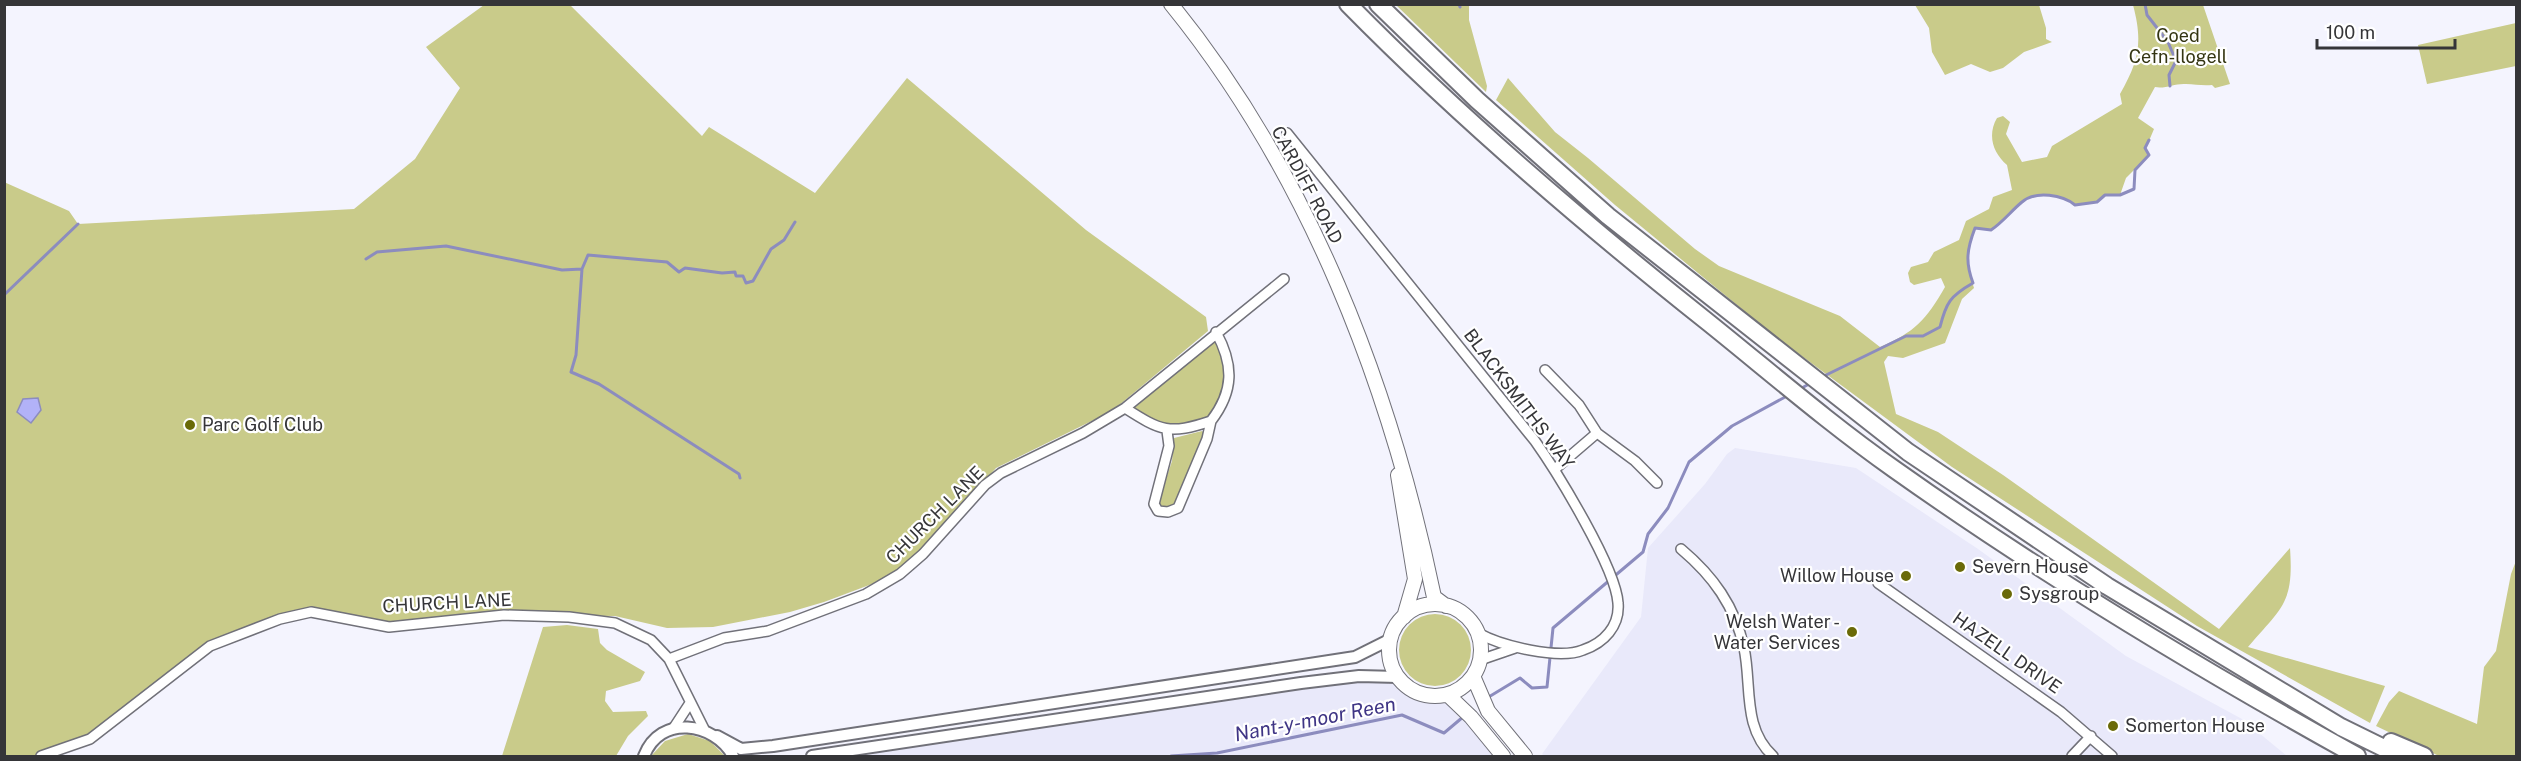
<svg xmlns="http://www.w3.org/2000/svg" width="2521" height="761" font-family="'Public Sans',sans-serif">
<rect width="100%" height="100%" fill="#f4f4fe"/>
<!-- built -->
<path fill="#e9e9fa" d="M 1735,448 L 1856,468 L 1978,549 L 2126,656 L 2242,719 L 2287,756 L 1544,756 L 1542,754 L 1641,617 L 1648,548 L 1705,484 L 1727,454 Z
M 1398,677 L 1417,693 L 1432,696 L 1448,695 L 1503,756 L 812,756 L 1301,683 Z"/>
<!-- green -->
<path fill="#c9cb8a" d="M 484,5 L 570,5 L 702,136 L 709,127 L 815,193 L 907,78 L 1086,230 L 1206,317 L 1208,331 L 1112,411 L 996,468 L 943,528 L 903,567 L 872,584 L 824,602 L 790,612 L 713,627 L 667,628 L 615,616 L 504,615 L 389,627 L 311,612 L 210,646 L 90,739 L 41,756 L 5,756 L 4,182 L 69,211 L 78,224 L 354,209 L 415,159 L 460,88 L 426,47 Z
M 1396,5 L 1469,5 L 1469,20 L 1487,86 L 1486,92 Z
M 1915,5 L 2039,5 L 2046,28 L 2046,39 L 2052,42 L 2024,52 L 2003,68 L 1990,72 L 1971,64 L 1945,75 L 1932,52 L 1929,28 Z
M 2133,5 L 2203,5 L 2230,84 L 2215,88 L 2212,85 C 2202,86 2195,84 2186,84 C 2175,83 2166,89 2155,87 L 2138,118 L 2154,129 L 2146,148 L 2149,155 L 2126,178 L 2120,195 L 2105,195 L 2097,202 L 2075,205 C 2063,195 2036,190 2022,202 C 2011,211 2003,222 1991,230 L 1975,228 C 1965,254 1966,262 1974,288 L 1962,299 L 1945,343 L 1903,358 L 1888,356 L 1884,362 L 1896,414 L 1938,432 L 2003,475 L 2219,629 L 2290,548 C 2294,604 2282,607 2248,647 L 2385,686 L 2370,723 L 2197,626 L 1952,467 L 1776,337 L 1615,205 L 1496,100 L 1508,78 L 1555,132 L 1588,158 L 1695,249 L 1719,266 L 1840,316 L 1880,347 C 1915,332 1926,320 1945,287 L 1941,278 L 1914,285 L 1910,282 L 1908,273 L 1911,267 L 1928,262 L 1934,252 L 1959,240 L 1966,221 L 1989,209 L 1993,197 L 2012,190 L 2007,165 C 1993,153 1987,135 1997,118 L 2003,116 L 2010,122 L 2006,134 L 2022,162 L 2047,157 L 2052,146 L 2122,104 L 2120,94 C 2139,61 2143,42 2133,5 Z
M 2516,23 L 2516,66 L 2427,84 L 2418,45 Z
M 1213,342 L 1219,344 L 1228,383 L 1213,415 L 1200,423 L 1165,427 L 1133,409 Z
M 1202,431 L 1205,434 L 1175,508 L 1161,507 L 1158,503 L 1172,461 L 1174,438 Z
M 2516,561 L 2516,756 L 2439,756 L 2376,726 L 2389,702 L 2399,691 L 2477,724 L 2484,667 L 2496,651 L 2511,574 Z
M1399 650a36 36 0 1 1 72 0a36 36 0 1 1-72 0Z
M 567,625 L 598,629 L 600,643 L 607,650 L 645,672 L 640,681 L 606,691 L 605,701 L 613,712 L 646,711 L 648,716 L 628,736 L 616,756 L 502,756 L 543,627 Z
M 688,734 L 710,741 L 725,756 L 651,756 L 665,741 Z"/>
<!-- water -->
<path fill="#b2b2f8" stroke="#8c8cbe" stroke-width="1.5" d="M 38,398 L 41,410 L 31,423 L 17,412 L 23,399 Z"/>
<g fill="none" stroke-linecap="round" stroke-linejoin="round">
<!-- stream -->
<path stroke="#8c8cbe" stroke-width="3" d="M 1459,4 L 1460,7
M 2145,4 L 2147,15 L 2168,42 L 2176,61 L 2169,75 L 2170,86
M 366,259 L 377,252 L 446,246 L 562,270 L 582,269 L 588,255 L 667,262 L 679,272 L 685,268 L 722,273 L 735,272 L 736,276 L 743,276 L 746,283 L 753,281 L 771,249 L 784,240 L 795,222
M 582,269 L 576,355 L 571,372 L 599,384 L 739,474 L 740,478
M 4,295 L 78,224
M 1822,377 L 1906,336 L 1923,336 L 1940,327 C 1946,303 1950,296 1973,283 C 1965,262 1967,249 1975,228 L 1991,230 C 2003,222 2011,211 2022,202 C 2036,190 2063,195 2075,205 L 2097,202 L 2105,195 L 2120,195 L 2134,189 L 2135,170 L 2149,155 L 2145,148 L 2149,140
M 1798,390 L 1811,383
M 1487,698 L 1520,678 L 1532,688 L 1547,687 L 1553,628 L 1643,552 L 1648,534 L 1668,508 L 1689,462 L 1732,426 L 1787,396
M 1171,756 L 1217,753 L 1402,715 L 1444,733 L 1463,717"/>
<defs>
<path id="minor" d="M 1287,133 L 1535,441 C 1557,472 1616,568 1618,603 C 1620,626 1604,643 1583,650 C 1559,660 1501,646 1478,633
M 1545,370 L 1579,405 L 1597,433 L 1635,461 L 1657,483
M 1125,408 C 1161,431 1169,435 1211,421 C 1234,391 1234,365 1216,332
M 1167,431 L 1169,446 L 1154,504 L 1158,511 L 1168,512 L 1178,508 L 1207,439 L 1211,421
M 1555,469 L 1597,433
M 1681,549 C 1713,576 1735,606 1744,648 C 1752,685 1742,728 1773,756
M 1878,583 L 2061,712 L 2112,756
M 669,659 L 724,638 L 768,631 L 866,594 L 900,574 L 923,554 L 985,485 L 1001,473 L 1083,433 L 1125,408 L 1284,279
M 1480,660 L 1515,648
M 673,729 L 690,703
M 41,756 L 90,739 L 210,646 L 280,619 L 311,612 L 389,627 L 504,615 L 569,617 L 615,623 L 651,640 L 669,659 L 704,729
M 2072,756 L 2091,736"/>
<path id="tertiary" d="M 717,736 L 741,749 L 773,746 L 1355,657 L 1391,639
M 644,756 C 660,714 714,722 733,756
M 812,756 L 1301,683 L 1359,676 L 1398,677"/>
<path id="primary" d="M 1171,4 C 1309,174 1390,385 1434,597 L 1446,606
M 1398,475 L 1415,579 L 1404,617
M1389 650a46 46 0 1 1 92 0a46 46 0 1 1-92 0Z
M 1473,676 L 1488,711 L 1525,756
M 1448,695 L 1471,717 L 1503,756"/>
<path id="motorway" d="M 1348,4 C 1461,119 1583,223 1709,323 C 1770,372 1830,424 1894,469 C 2042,574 2198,668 2357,756
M 1378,4 L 1477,100 L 1608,216 L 1908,452 L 2107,586 L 2341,727 L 2400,756
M 2391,742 L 2424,756"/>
</defs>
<!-- minor casing -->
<use href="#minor" stroke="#717179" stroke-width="12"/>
<!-- tertiary casing -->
<use href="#tertiary" stroke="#717179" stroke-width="14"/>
<!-- primary casing -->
<use href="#primary" stroke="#717179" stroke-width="16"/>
<!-- motorway casing -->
<use href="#motorway" stroke="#717179" stroke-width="20"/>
<!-- minor -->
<use href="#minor" stroke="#fff" stroke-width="9"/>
<!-- tertiary -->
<use href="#tertiary" stroke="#fff" stroke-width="10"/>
<!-- primary -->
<use href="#primary" stroke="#fff" stroke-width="14"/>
<!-- motorway -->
<use href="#motorway" stroke="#fff" stroke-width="16"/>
</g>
<!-- markers -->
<g fill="#6a6a08" stroke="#fff" stroke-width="2">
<circle cx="190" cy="425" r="6"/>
<circle cx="1960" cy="567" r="6"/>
<circle cx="1906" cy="576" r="6"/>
<circle cx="2007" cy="594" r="6"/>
<circle cx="1852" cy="632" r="6"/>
<circle cx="2113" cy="726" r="6"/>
</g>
<g text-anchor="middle" stroke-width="4.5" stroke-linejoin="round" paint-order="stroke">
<!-- park labels -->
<g font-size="18" fill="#343513" stroke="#fff">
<text x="2178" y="42">Coed<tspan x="2178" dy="21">Cefn-llogell</tspan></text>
</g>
<!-- street labels -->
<g font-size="18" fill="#353538" stroke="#fff">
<text transform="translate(1307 185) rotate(62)" y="6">CARDIFF ROAD</text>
<text transform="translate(1519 399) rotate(53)" y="6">BLACKSMITHS WAY</text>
<text transform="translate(935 515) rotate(-45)" y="6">CHURCH LANE</text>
<text transform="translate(447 603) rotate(-3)" y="6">CHURCH LANE</text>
<text transform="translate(2007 653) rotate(35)" y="6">HAZELL DRIVE</text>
</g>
<!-- poi labels -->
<g font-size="18" fill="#353538" stroke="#fff" text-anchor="start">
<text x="202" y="431">Parc Golf Club</text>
<text x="1972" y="573">Severn House</text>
<text x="1894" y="582" text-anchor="end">Willow House</text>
<text x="2019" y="600">Sysgroup</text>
<text x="1840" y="628" text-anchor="end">Welsh Water -<tspan x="1840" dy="21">Water Services</tspan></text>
<text x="2125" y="732">Somerton House</text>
</g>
<!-- water labels -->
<g font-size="20" font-style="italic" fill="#3f3585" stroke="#fff">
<text transform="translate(1315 719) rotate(-11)" y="7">Nant-y-moor Reen</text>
</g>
</g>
<!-- border -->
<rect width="2521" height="761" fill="none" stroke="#353538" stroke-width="12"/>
<!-- scale -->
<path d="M2317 39v9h138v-9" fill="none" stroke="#353538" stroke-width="3"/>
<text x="2326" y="39" font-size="18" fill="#353538" stroke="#ffffff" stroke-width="4.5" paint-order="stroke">100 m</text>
</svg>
